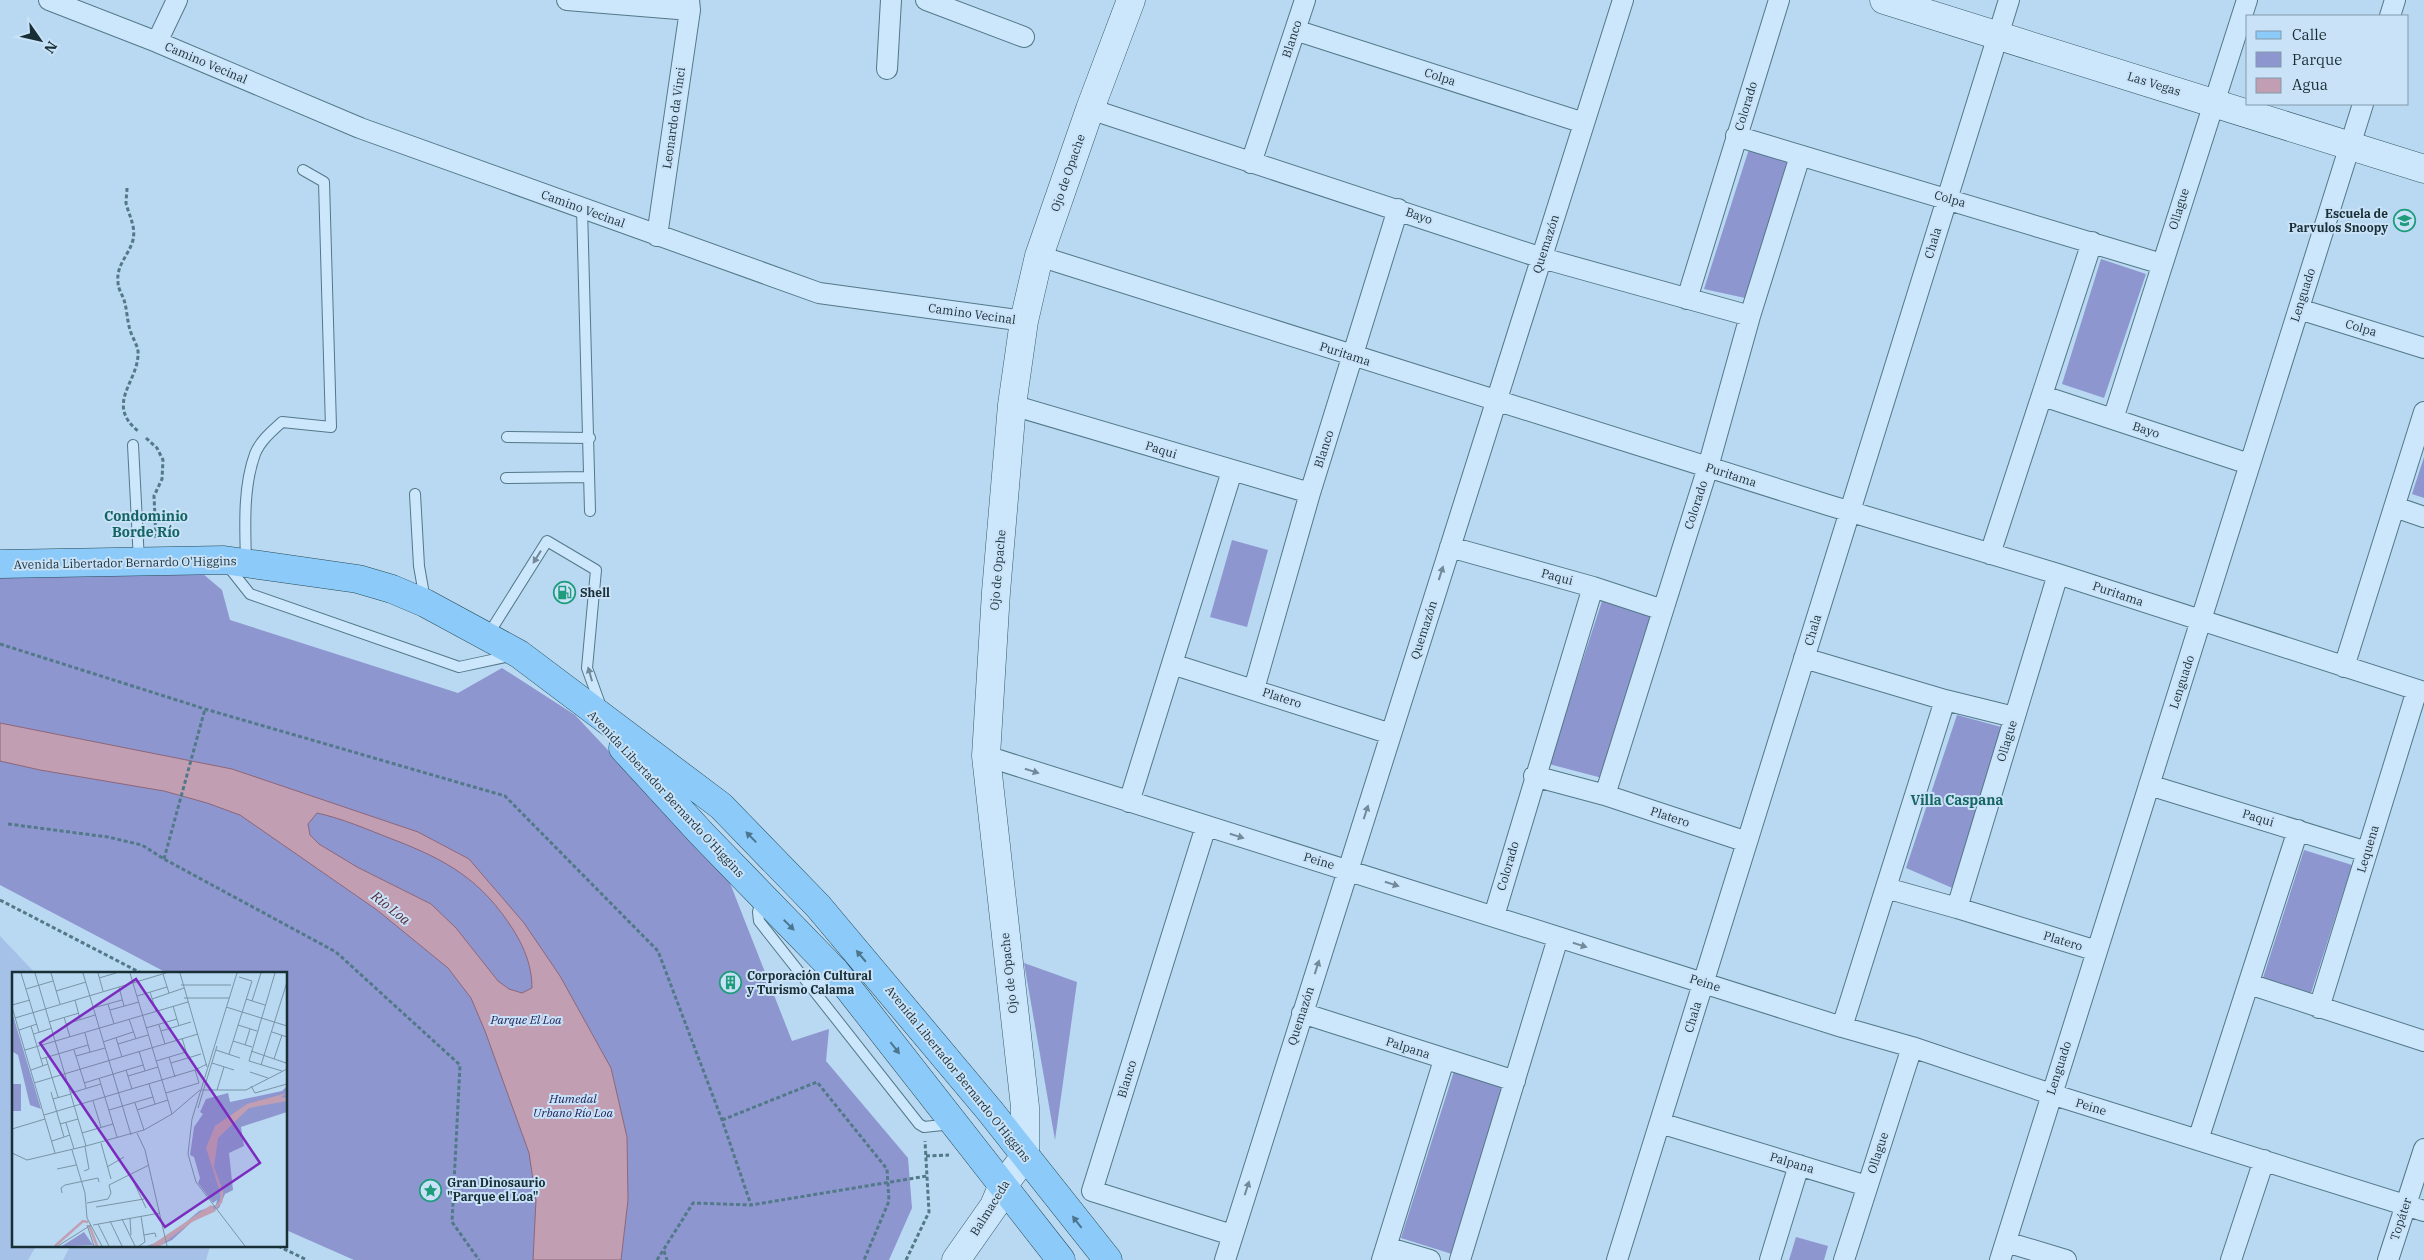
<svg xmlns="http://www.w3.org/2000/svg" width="2424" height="1260" font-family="'IBM Plex Serif',serif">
<rect width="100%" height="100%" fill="#b9d8f1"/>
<!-- farmland -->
<path fill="#a6c1e7" d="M 0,936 L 36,974 L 14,974 L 14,1246 L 36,1246 L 28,1260 L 0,1260 Z
M 70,1246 L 210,1246 L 206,1260 L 63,1260 Z"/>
<!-- green -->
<path fill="#8d96cf" d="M 1750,146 L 1793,157 L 1745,298 L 1704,289 Z
M 2101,259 L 2146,274 L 2104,398 L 2062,384 Z
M 2424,457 L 2424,498 L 2412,494 Z
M 1232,540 L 1268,550 L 1247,627 L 1210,617 Z
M 196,568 L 222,590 L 230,620 L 458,693 L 502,668 L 575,715 L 728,878 L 792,1041 L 829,1029 L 826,1061 L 908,1158 L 912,1208 L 889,1260 L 354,1260 L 286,1230 L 286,974 L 169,974 L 0,885 L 0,575 Z
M 1602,601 L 1654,615 L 1602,778 L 1549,764 Z
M 1957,715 L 2005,728 L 1957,890 L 1906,868 Z
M 2304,850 L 2352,865 L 2311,993 L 2263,978 Z
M 1024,963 L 1077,982 L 1055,1140 Z
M 1455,1068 L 1509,1086 L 1455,1255 L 1401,1238 Z
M 1796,1237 L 1828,1246 L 1824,1260 L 1789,1260 Z"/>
<!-- water -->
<path fill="#c19eb1" stroke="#8e667a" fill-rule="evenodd" d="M 0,723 L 232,769 L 418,832 L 469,859 L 524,923 L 560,976 L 611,1068 L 627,1137 L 628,1200 L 621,1260 L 533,1260 L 536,1200 L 529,1153 L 485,1031 L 471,998 L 448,968 L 377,910 L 240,815 L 207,803 L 164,791 L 40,770 L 0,761 ZM 317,813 C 344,819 366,829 392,839 C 447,860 482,880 514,931 C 525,949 532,967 532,988 L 522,993 L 509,989 L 498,981 L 456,928 L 431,904 L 357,867 L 319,844 L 310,835 L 308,824 Z"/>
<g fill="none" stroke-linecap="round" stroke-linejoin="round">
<defs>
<path id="service" d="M 582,208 L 590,511
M 507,437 L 590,438
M 133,445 L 139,561
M 506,478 L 589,477
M 415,494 L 419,566 L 425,600
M 246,561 C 245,526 243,487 255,454 C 260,441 272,431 282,422 L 331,427 L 324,182 L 303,170
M 227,565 L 250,594 L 459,667 L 510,656
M 488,635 L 547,541 L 596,570 L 587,668 L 601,707
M 761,898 L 758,912 L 759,921 L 919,1124 L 924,1127 L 952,1124
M 813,988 L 834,972"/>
<path id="minor" d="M 49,0 L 157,42 L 360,128 L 819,293 L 1024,321
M 567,0 L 690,10
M 926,0 L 1024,37
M 2390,16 L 2395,0
M 1295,30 L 1584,123
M 157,42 L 177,0
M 887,69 L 891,0
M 1090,109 L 1542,258 L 1750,316
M 1736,136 L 2162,264
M 1251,163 L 1305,0
M 657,236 L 690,10 L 689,0
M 1039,256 L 1828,505 L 2058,574 L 2424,692
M 1687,299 L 1779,0
M 2299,309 L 2424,348
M 2043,396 L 2249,464
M 1012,405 L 1310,493
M 2113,419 L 2247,0
M 2395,507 L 2424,517
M 1450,547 L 1593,587 L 1663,610
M 1990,554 L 2092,242
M 1804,658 L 1945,700 L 2014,717
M 1172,664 L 1391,734
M 2344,667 L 2424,412
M 1254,689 L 1310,493 L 1398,209
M 986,756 L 1842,1027 L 1912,1047 L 2051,1094 L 2424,1211
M 1534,776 L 1605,795 L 1747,842
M 2149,785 L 2367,852
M 1605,795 L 1708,467 L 1750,316 L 1800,156
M 1129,802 L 1232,471
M 1206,826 L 1092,1191 L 1232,1235
M 1886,888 L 1957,908 L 2097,951
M 1957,908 L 2058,574
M 1494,916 L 1593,587
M 2249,984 L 2424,1041
M 2319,1008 L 2417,690
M 1302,1013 L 1515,1081
M 1842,1027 L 1945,700
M 1660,1123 L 1867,1186
M 2198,1140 L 2298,830
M 2006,1242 L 2066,1260
M 1386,1247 L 1430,1260
M 1225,1260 L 1623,0
M 1382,1260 L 1444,1060
M 1460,1260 L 1558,938
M 1617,1260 L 2009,0
M 1770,1260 L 1799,1165
M 1844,1260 L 1912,1047
M 2000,1260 L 2363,104
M 2231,1260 L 2264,1160
M 2388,1260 L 2424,1149"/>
<path id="secondary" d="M 1884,0 L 2424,169
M 956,1260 L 994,1206 L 1002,1187 L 1025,1156 L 1025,1107 L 986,756 L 996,592 L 1012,405 L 1024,321 L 1039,256 L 1090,109 L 1131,0"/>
<path id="primary" d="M 0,564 L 224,560 L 358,579 L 392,589 L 425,603 L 519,654 L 721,806 L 818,906 L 990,1111 L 1108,1260
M 623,748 L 701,833 L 835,971 L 1061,1260"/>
</defs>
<!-- service casing -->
<use href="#service" stroke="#527988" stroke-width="12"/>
<!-- minor casing -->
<use href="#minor" stroke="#527988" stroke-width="22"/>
<!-- secondary casing -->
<use href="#secondary" stroke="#365d6a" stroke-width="29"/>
<!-- primary casing -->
<use href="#primary" stroke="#284b55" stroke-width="29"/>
<!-- path -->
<path stroke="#527988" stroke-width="3" stroke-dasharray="4 2.5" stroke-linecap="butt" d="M 127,188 C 127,193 126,198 126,203 C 129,216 136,226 133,240 C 129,255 116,265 118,282 C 118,289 122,294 124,300 C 127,309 127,320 130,330 C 132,337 137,344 138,351 C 140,381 104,403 138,431
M 146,438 L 157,448 L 163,460 L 162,479 L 154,496 L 156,539
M 0,644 L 205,709 L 505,796 L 658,951 L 722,1120 L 751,1205
M 8,824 L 108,837 L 142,845 L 164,859 L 336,952 L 460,1065 L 452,1222 L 479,1260
M 164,859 L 205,709
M 0,900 L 143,974
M 722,1120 L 817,1082 L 887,1169 L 889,1201 L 864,1260
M 926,1156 L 949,1155
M 278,1246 L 307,1260
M 664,1251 L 667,1260
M 657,1260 L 693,1203 L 751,1205 L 927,1176
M 906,1260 L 929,1212 L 925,1141"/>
<!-- service -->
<use href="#service" stroke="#cce6fc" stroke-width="10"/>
<!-- minor -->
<use href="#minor" stroke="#cce6fc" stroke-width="20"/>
<!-- secondary -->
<use href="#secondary" stroke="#cce6fc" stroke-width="28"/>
<!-- primary -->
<use href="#primary" stroke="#8bcaf9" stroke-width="28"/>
</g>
<!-- one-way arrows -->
<defs><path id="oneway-solid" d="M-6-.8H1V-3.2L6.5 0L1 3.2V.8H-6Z" transform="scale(1.25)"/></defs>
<g fill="#728a99">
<use href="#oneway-solid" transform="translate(537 557) rotate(122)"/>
<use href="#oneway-solid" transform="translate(1441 573) rotate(-72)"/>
<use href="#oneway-solid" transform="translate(590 674) rotate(-106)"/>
<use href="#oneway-solid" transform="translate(1032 771) rotate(18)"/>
<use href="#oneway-solid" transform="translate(1366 812) rotate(-72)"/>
<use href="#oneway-solid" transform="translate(1237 836) rotate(17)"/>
<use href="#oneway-solid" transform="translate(1392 884) rotate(17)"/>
<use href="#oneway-solid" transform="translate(1580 945) rotate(17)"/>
<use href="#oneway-solid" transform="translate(1317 967) rotate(-72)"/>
<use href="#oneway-solid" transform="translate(1247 1188) rotate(-72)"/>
</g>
<g fill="#4c758e">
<use href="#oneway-solid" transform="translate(751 837) rotate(-134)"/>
<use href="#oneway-solid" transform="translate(789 925) rotate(45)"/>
<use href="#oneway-solid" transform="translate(861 956) rotate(-130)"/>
<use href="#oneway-solid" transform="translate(895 1048) rotate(52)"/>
<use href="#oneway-solid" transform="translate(1077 1222) rotate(-128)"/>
</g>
<!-- icons -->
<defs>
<symbol id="school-ring" viewBox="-11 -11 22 22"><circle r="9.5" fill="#c9e2f8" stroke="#1e9c7b" stroke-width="1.5"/><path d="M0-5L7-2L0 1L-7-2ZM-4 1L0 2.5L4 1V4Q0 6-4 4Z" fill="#1e9c7b"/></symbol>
<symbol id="fuel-ring" viewBox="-11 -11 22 22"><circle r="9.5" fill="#c9e2f8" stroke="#1e9c7b" stroke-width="1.5"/><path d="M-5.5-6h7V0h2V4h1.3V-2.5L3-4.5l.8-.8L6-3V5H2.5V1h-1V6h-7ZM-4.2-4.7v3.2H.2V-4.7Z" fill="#1e9c7b"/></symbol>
<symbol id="building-ring" viewBox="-11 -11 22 22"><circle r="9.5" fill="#c9e2f8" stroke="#1e9c7b" stroke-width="1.5"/><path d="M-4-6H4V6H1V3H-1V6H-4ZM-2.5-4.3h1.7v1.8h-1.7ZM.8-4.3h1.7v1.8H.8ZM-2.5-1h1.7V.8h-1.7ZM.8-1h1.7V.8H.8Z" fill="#1e9c7b"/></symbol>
<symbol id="sight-ring" viewBox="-11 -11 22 22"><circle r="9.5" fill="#c9e2f8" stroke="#1e9c7b" stroke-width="1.5"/><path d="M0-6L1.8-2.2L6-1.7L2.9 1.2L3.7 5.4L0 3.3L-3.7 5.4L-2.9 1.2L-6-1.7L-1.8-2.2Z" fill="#1e9c7b"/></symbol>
</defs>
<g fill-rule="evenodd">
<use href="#school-ring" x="2392" y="208" width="25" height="25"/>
<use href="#fuel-ring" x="552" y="580" width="25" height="25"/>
<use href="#building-ring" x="718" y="970" width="25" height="25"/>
<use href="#sight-ring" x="418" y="1178" width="25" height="25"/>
</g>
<g text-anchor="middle" stroke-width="4" stroke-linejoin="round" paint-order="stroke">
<!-- street labels -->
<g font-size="12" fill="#192f36" stroke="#c9e2f8">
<text transform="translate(1292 39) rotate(-72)" y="4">Blanco</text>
<text transform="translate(206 63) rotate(23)" y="4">Camino Vecinal</text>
<text transform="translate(1440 77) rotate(18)" y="4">Colpa</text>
<text transform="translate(2154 84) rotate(17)" y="4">Las Vegas</text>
<text transform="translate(1746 106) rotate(-73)" y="4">Colorado</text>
<text transform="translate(674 118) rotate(-82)" y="4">Leonardo da Vinci</text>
<text transform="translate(1068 173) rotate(-71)" y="4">Ojo de Opache</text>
<text transform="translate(1950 199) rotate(16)" y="4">Colpa</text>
<text transform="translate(583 209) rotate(20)" y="4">Camino Vecinal</text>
<text transform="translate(2179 209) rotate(-73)" y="4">Ollague</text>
<text transform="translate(1419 216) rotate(19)" y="4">Bayo</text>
<text transform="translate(1933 243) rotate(-73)" y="4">Chala</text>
<text transform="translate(1546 244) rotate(-72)" y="4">Quemazón</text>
<text transform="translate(2303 295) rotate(-72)" y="4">Lenguado</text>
<text transform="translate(972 314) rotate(8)" y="4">Camino Vecinal</text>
<text transform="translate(2361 328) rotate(17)" y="4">Colpa</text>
<text transform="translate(1345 354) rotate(18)" y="4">Puritama</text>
<text transform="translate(2146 430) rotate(18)" y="4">Bayo</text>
<text transform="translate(1324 449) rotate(-72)" y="4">Blanco</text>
<text transform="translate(1161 450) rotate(17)" y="4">Paqui</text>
<text transform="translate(1731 475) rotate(18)" y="4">Puritama</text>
<text transform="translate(1696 505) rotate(-72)" y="4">Colorado</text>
<text transform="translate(125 563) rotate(-1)" y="4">Avenida Libertador Bernardo O'Higgins</text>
<text transform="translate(998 570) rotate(-85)" y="4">Ojo de Opache</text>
<text transform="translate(1557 577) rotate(15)" y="4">Paqui</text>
<text transform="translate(2118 594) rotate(19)" y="4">Puritama</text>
<text transform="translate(1424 630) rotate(-72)" y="4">Quemazón</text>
<text transform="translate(1813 630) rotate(-73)" y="4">Chala</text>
<text transform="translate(2182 682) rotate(-72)" y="4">Lenguado</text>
<text transform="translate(1282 698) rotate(18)" y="4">Platero</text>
<text transform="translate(2007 741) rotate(-73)" y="4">Ollague</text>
<text transform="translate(666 794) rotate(47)" y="4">Avenida Libertador Bernardo O'Higgins</text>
<text transform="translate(1670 817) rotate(18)" y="4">Platero</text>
<text transform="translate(2258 818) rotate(17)" y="4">Paqui</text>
<text transform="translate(2368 849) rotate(-73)" y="4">Lequena</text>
<text transform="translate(1319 861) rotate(17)" y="4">Peine</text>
<text transform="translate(1508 866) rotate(-74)" y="4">Colorado</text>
<text transform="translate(2063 941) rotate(17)" y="4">Platero</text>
<text transform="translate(1009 973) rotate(-96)" y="4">Ojo de Opache</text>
<text transform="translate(1705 983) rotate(18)" y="4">Peine</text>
<text transform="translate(1301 1016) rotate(-72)" y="4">Quemazón</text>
<text transform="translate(1693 1017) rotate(-73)" y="4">Chala</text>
<text transform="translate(1408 1048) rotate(18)" y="4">Palpana</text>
<text transform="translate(2059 1068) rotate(-72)" y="4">Lenguado</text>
<text transform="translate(958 1074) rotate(51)" y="4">Avenida Libertador Bernardo O'Higgins</text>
<text transform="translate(1127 1079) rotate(-73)" y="4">Blanco</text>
<text transform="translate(2091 1107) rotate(17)" y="4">Peine</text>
<text transform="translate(1878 1153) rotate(-72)" y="4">Ollague</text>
<text transform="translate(1792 1163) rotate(17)" y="4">Palpana</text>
<text transform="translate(990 1208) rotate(-58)" y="4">Balmaceda</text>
<text transform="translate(2401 1219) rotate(-72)" y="4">Topáter</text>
</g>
<!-- poi labels -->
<g font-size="12" font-weight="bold" fill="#192f36" stroke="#c9e2f8" text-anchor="start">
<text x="2388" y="218" text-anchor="end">Escuela de<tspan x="2388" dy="14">Parvulos Snoopy</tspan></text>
<text x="580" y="597">Shell</text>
<text x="747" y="980">Corporación Cultural<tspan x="747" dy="14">y Turismo Calama</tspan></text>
<text x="447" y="1187">Gran Dinosaurio<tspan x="447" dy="14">"Parque el Loa"</tspan></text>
</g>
<!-- park labels -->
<g font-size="12" font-style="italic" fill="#1e1e54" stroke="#c9e2f8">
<text x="526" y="1024">Parque El Loa</text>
<text x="573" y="1103">Humedal<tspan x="573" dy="14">Urbano Río Loa</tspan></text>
</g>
<!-- neighbourhood labels -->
<g font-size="14" font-weight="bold" fill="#156662" stroke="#c9e2f8">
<text x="146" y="521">Condominio<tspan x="146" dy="16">Borde Río</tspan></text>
<text x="1957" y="805">Villa Caspana</text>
</g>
<!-- water labels -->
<g font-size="14" font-style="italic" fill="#572736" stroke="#c9e2f8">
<text transform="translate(391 908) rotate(38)" y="5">Río Loa</text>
</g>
</g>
<!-- overview -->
<g transform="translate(12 972)">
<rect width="275" height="275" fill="#b9d8f1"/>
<path d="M 0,40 L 29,137 L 18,133 L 6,83 L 1,80 L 0,104 ZM 0,112 L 9,112 L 9,139 L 0,139 ZM 275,114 L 275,140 L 229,155 L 232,174 L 217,181 L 221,218 L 213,222 L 207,236 L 184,246 L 160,268 L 147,274 L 135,274 L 154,267 L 187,239 L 204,233 L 205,228 L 201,231 L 186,211 L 188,206 L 182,185 L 178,183 L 182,155 L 191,142 L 188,140 L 194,127 L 216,121 L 218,130 L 270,119 ZM 72,260 L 81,273 L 50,274 Z" fill="#8d96cf"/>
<path d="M 275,121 L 269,125 L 275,126 L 275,129 L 237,136 L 206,166 L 202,195 L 211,219 L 209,223 L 194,176 L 203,154 L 235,132 ZM 199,233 L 204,239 L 180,250 L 148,274 L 138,274 Z" fill="#c19eb1"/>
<path fill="none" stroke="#c19eb1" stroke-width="2.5" d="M 203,236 L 209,230 L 210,220M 77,253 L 85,274M 43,274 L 71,249 L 76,250"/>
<path fill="none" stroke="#7994a6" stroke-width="1" d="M 9,1 L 27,60M 23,1 L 74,174 L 132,158 L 160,142 L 188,118M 39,1 L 48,32M 71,1 L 119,163M 86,1 L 91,19M 118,1 L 160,142M 168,1 L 195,95M 225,1 L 180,147 L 176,182 L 184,210 L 233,274M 263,1 L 237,89 L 270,99M 151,2 L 157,21M 87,6 L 104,1M 169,13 L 219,13M 107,15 L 112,34M 14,17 L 41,9M 44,19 L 74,10M 138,20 L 144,39M 125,24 L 155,15M 172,26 L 217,26M 140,27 L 172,16M 234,27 L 253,33M 63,28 L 68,47M 240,29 L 249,1M 96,32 L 102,52M 0,33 L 18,28M 161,34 L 167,54M 0,35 L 43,181M 214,35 L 275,54M 81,36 L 110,28M 98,38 L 127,30M 52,45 L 58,65M 3,46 L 154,1M 117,47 L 124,67M 37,50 L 67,41M 54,52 L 83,43M 147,53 L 153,72M 226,53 L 245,59M 19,54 L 31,94M 134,56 L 165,47M 7,58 L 25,52M 149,59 L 179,50M 260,60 L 275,65M 73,61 L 78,80M 22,62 L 40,56M 104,66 L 110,85M 170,66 L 176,86M 221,69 L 240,75M 91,70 L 121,60M 106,72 L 136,63M 233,73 L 238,57M 13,78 L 176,30M 62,78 L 74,116M 204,78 L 228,86M 127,79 L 133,99M 239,79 L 274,91 L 275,88M 217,82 L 240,9 L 227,5M 64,84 L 93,76M 157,85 L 163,105M 34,86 L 46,125M 29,87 L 76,73M 262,87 L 270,63M 144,89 L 174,80M 159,91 L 189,82M 200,91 L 222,98M 249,93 L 275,10M 19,98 L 36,92M 114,98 L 120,117M 238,100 L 256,106M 116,104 L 146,95M 87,106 L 105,165M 22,111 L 186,62M 72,111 L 131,93M 137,112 L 143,132M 239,114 L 243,121 L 275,112M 189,118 L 234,118 L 275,97M 205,118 L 212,95M 39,120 L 52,165M 59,121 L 89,112M 154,121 L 187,111 L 183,98M 41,127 L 59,122M 81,129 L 89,155M 123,131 L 132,158M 186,136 L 205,74M 97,138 L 141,125M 125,138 L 156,128M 32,143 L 183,98 L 195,92M 54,151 L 62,177M 48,152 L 66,147M 0,157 L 33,147M 70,161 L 101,152M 125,161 L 133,178 L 155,274M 40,169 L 58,163M 89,171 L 99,207M 60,178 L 73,221 L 75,246 L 90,274M 0,181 L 15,188 L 74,174M 95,195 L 112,185M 45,197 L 64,193M 72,199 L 77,197 L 73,175M 118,202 L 134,236M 50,221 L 49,216 L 53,213 L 86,206 L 87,210M 75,231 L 96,227 L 99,221 L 97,213 L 137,193M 84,235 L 132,227M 118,246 L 119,263M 110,247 L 123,274M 98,249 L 110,274M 86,252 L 97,274M 75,253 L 82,274M 81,253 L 148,241M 132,263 L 143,261 L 144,265M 46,274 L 79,253M 127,274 L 133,270 L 129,244"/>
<path fill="#7b2cbf" fill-opacity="0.15" stroke="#7b2cbf" stroke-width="2.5" d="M 124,7 L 248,191 L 153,255 L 28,71 Z"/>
<rect width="275" height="275" fill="none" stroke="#192f36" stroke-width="2.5"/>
</g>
<!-- legend -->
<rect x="2246" y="15" width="162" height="90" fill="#c9e2f8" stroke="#839aaa"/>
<rect x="2256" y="31" width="25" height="8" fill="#8bcaf9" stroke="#839aaa"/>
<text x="2292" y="40" font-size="15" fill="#192f36">Calle</text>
<rect x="2256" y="52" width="25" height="15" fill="#8d96cf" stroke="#839aaa"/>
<text x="2292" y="65" font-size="15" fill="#192f36">Parque</text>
<rect x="2256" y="78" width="25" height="15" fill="#c19eb1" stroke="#839aaa"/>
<text x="2292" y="90" font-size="15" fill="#192f36">Agua</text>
<!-- north arrow -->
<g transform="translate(40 40) rotate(124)" stroke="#c9e2f8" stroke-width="4" paint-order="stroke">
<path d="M0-4L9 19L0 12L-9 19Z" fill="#192f36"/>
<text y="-8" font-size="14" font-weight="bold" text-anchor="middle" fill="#192f36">N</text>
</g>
</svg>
